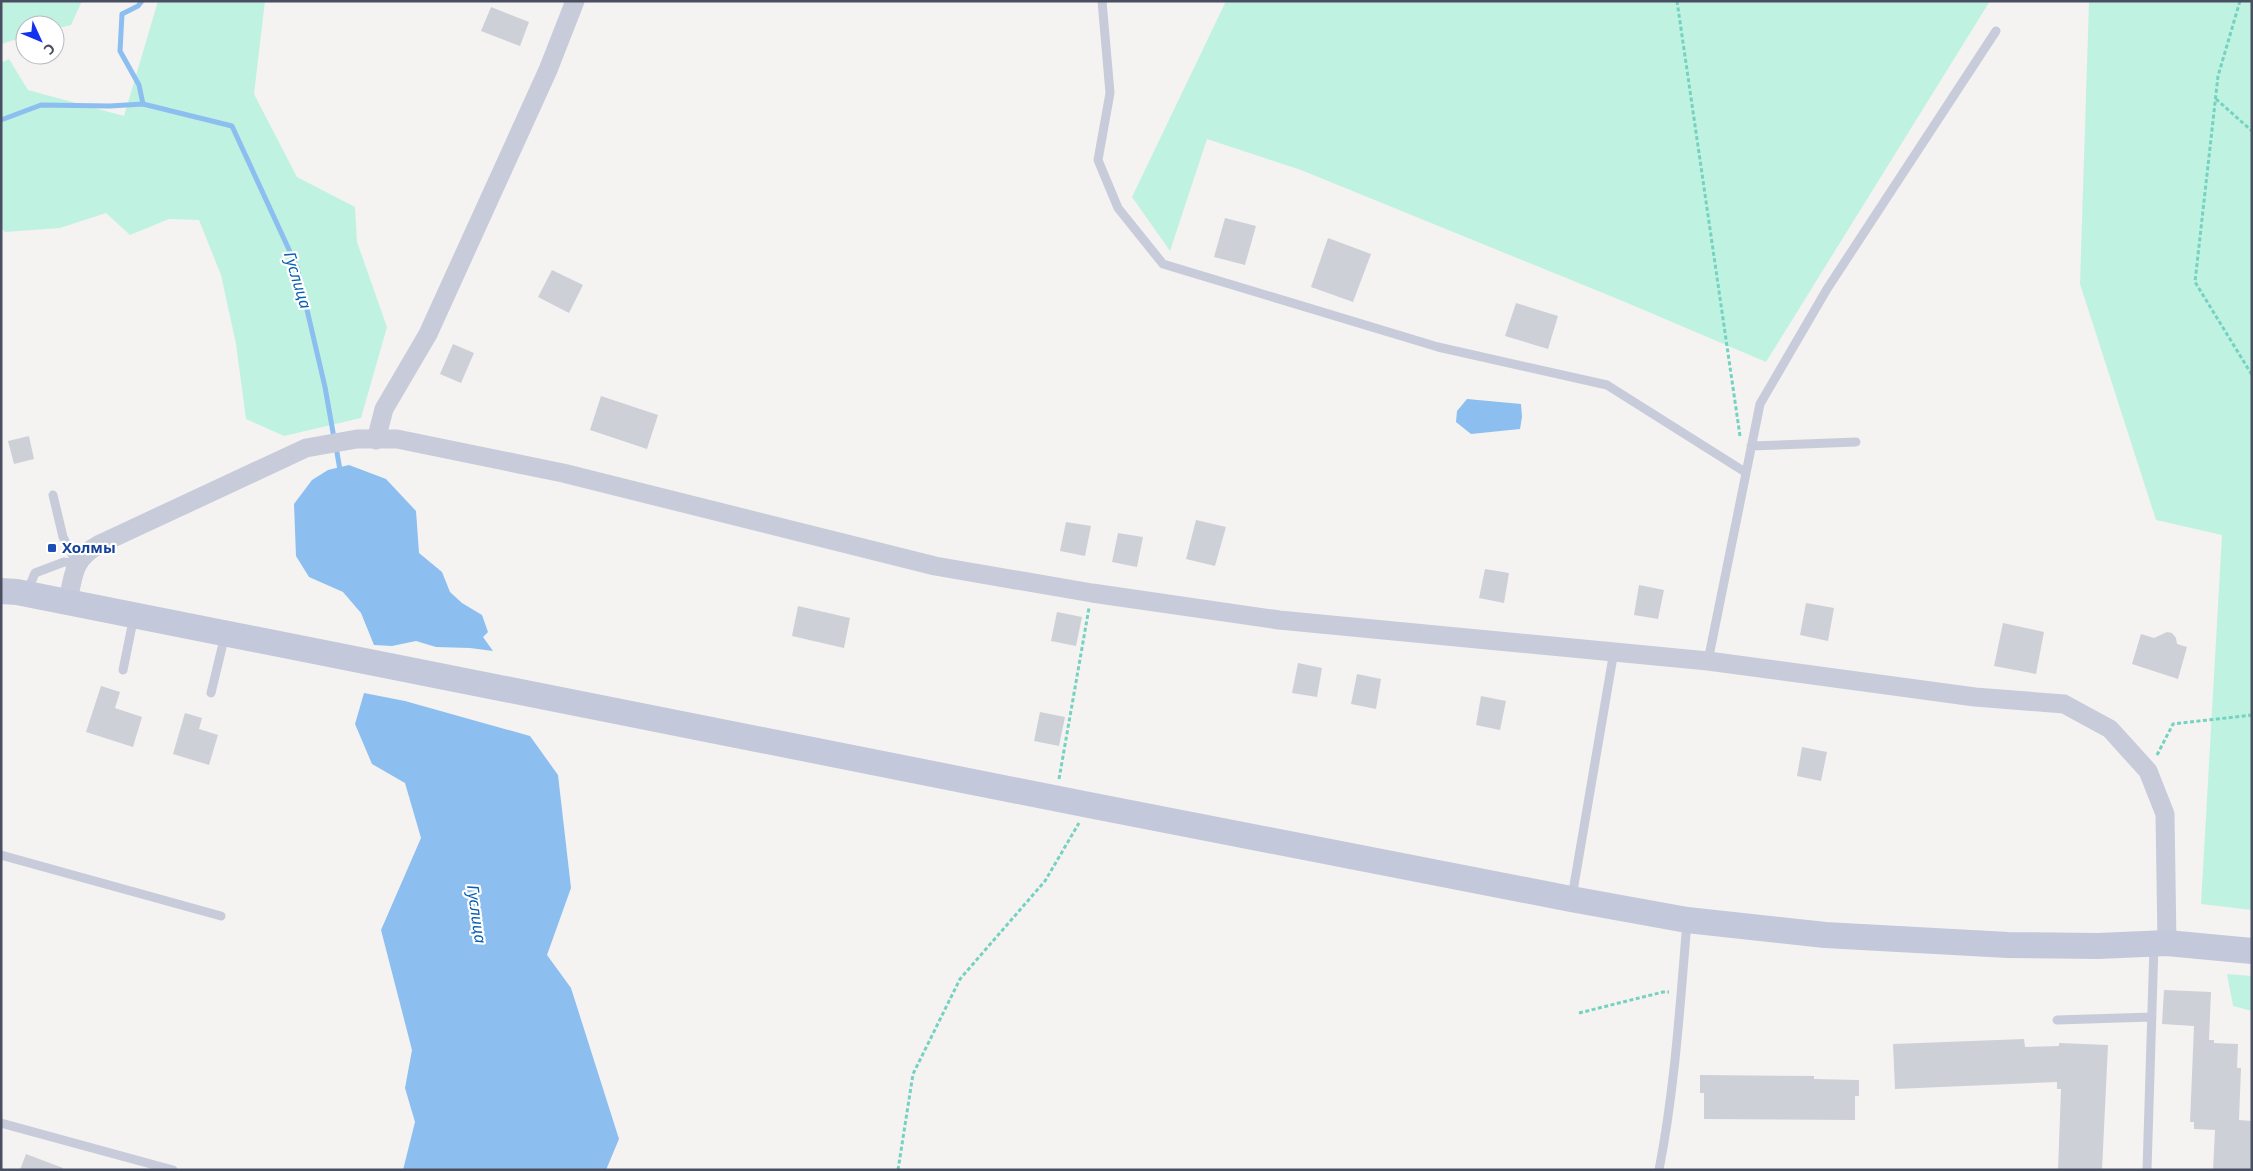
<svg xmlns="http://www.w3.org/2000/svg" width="2253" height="1171" font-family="'Noto Sans',sans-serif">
<rect width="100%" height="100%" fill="#f4f3f2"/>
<!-- green -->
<path fill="#c0f2e2" d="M 1,1 L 82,1 L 71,25 L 55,29 L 55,25 L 25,25 L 25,37 L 1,44 Z
M 158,1 L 265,1 L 254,94 L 297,177 L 355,207 L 357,242 L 387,327 L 361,418 L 284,436 L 246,419 L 236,344 L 221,275 L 199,220 L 169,219 L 130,235 L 106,213 L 60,228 L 5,232 L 1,228 L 1,63 L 9,59 L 28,90 L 124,116 Z
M 1226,1 L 1990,1 L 1766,362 L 1625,302 L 1301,170 L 1207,139 L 1170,251 L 1132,197 Z
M 2089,1 L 2252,1 L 2252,910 L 2201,904 L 2222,535 L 2156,520 L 2080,284 Z
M 2227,974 L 2252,976 L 2252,1011 L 2233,1006 Z"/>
<!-- water -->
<path fill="#8cbef0" d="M 1467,399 L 1521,404 L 1522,417 L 1520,429 L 1471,434 L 1456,422 L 1457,411 Z
M 349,465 L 386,479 L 416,511 L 419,553 L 442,572 L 450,592 L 462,603 L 482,615 L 488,632 L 483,637 L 493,651 L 470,648 L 436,647 L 416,641 L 392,646 L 374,645 L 361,613 L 343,592 L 309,577 L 296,556 L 294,504 L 312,480 L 328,470 Z
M 364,693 L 405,701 L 530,736 L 558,775 L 571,888 L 547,955 L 571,988 L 619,1139 L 606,1170 L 403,1170 L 415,1122 L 405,1088 L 412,1050 L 381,930 L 421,838 L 405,783 L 372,764 L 355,724 Z"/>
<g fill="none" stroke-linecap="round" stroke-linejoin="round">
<!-- stream -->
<path stroke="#8cbef0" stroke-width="5" d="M 142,1 L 138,6 L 122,14 L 120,51 L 139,85 L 143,104
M 1,120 L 41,105 L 110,106 L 143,104 L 232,126 L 297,267 L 325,387 L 334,438
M 336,447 L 340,470"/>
</g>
<!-- building -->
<path fill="#ced0d7" d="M 491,7 L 529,22 L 520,46 L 481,31 Z
M 1225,218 L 1256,226 L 1245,265 L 1214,257 Z
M 1328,238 L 1371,254 L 1353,302 L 1311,287 Z
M 552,270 L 583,285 L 569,313 L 538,297 Z
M 1516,303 L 1558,316 L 1548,349 L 1505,336 Z
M 453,344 L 474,353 L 461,383 L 440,374 Z
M 601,396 L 658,415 L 647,449 L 590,430 Z
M 29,436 L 34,459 L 14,464 L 8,441 Z
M 1196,520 L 1226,527 L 1215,566 L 1186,559 Z
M 1066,522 L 1091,526 L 1085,556 L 1060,551 Z
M 1118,533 L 1143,537 L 1137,567 L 1112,562 Z
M 1485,569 L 1509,573 L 1504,603 L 1479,598 Z
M 1639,585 L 1664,590 L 1658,619 L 1634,615 Z
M 1806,603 L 1834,608 L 1828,641 L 1800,635 Z
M 798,606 L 850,618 L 844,648 L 792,636 Z
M 1057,612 L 1082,617 L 1076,646 L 1051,641 Z
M 2003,623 L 2044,632 L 2036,674 L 1994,666 Z
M 2167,632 L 2172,633 L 2176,638 L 2177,644 L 2187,647 L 2178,679 L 2132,664 L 2141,634 L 2154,638 Z
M 1298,663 L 1322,668 L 1317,697 L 1292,693 Z
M 1357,674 L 1381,679 L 1376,709 L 1351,704 Z
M 101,686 L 120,692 L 115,708 L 142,717 L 133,747 L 86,732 Z
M 1481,696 L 1506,701 L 1500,730 L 1476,725 Z
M 1040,712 L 1065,717 L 1059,746 L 1034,741 Z
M 185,713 L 202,718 L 199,729 L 218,735 L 209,765 L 173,754 Z
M 1802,747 L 1827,752 L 1821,781 L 1797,776 Z
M 2164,990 L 2211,992 L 2209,1040 L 2214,1040 L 2214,1043 L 2238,1044 L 2237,1068 L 2241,1068 L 2239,1120 L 2252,1121 L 2252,1170 L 2213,1170 L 2215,1130 L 2194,1129 L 2194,1122 L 2190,1122 L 2194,1026 L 2162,1024 Z
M 2024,1039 L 2025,1047 L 2059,1046 L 2059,1043 L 2108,1045 L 2102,1170 L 2058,1170 L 2061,1089 L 2057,1089 L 2057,1082 L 1895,1089 L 1893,1044 Z
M 1700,1075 L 1814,1076 L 1814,1079 L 1859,1080 L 1859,1096 L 1855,1096 L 1855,1120 L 1704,1119 L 1704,1093 L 1700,1093 Z
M 26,1154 L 63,1168 L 63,1170 L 20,1170 Z"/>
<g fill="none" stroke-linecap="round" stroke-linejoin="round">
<!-- path -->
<path stroke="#76d2c0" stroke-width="3" stroke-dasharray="4 2.5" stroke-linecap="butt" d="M 1677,1 L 1740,436
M 2240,1 L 2218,76 L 2195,282 L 2252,375
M 2216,99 L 2252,131
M 2157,755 L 2173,724 L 2252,715
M 1059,779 L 1089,608
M 1579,1013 L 1663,992 L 1669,992
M 898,1170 L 913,1074 L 960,979 L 1045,881 L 1079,823"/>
<!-- lane -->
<path stroke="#c8ccda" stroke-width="9" d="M 1102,1 L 1110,93 L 1098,160 L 1118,208 L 1163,264 L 1438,347 L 1607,385 L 1745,472
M 1751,446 L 1856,442
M 53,495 L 63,537 L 77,564
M 27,592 L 35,573 L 64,562 L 77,564
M 1708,661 L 1760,404 L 1827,289 L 1996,31
M 123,670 L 134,616
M 211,693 L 225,635
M 1,855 L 221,916
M 1572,897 L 1614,651
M 2057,1020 L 2152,1017
M 1,1123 L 173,1170
M 1659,1170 C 1675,1088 1680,1005 1687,922
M 2147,1170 L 2154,945"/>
<!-- street -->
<path stroke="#c8ccda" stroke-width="19" d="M 376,440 L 384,409 L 428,334 L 548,70 L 575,1
M 68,603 C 73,575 73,558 100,544 L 306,448 L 357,439 L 397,439 L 563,473 L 935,566 L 1092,593 L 1279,620 L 1708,661 L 1975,697 L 2064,704 L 2110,729 L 2148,771 L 2165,814 L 2167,943"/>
<!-- secondary -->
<path stroke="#c4c8db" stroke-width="26" d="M 1,591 L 17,592 L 1089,805 L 1571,899 L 1687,920 L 1825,935 L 2008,945 L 2098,946 L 2167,943 L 2252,951"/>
</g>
<!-- markers -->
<rect fill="#1a4fb4" stroke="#fff" stroke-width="2" x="47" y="543" width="10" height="10" rx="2.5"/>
<g text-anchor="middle" stroke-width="4.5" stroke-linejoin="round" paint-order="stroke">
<!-- transit labels -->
<g font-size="15" font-weight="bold" fill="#164399" stroke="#fff" text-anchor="start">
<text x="62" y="553">Холмы</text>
</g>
<!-- water labels -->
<g font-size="16" font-style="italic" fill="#075db5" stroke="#fff">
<text transform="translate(298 280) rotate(73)" y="6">Гуслица</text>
<text transform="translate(477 914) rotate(82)" y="6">Гуслица</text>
</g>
</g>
<!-- border -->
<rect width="2253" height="1171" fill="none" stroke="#494e61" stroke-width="5"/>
<!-- north arrow -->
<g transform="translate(40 40) rotate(134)"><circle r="24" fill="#ffffff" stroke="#b6b8c0"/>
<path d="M0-4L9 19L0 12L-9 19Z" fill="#1332ed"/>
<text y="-8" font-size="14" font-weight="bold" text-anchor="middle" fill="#494e61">С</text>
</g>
</svg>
